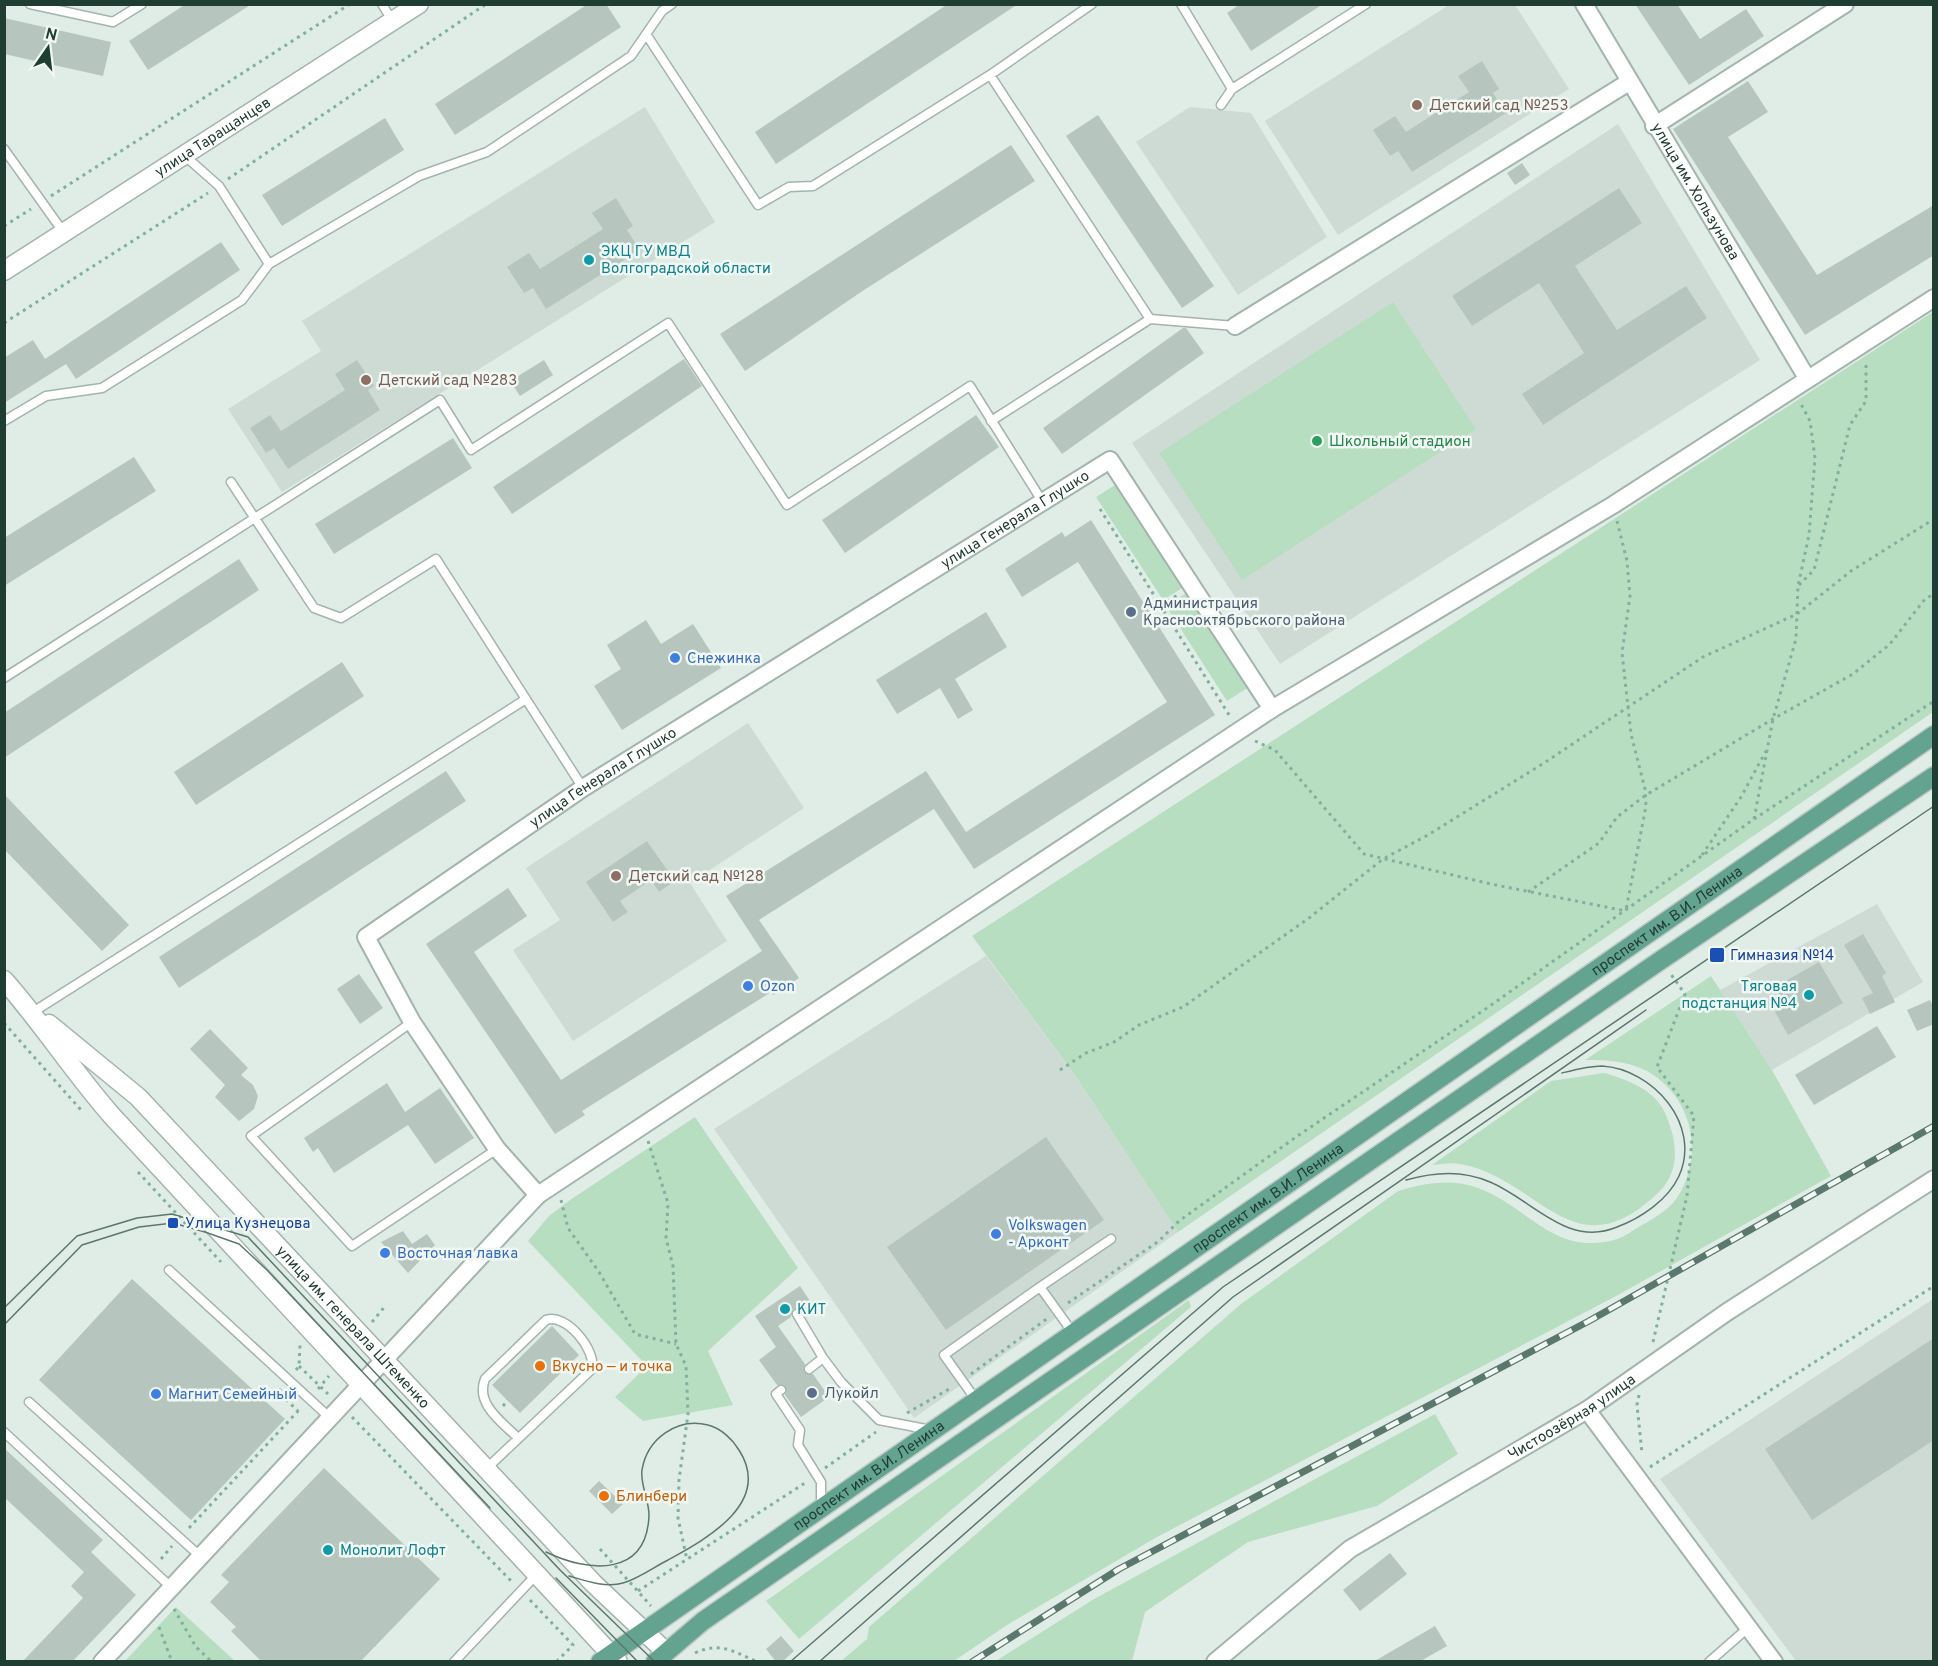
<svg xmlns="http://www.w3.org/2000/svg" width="1938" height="1666" font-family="Overpass,sans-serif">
<rect width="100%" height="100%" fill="#e0ece6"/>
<!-- built -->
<path fill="#cedbd5" d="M 1449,5 L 1515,5 L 1569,89 L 1338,235 L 1265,121 Z
M 645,107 L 715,222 L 282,492 L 228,409 L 321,351 L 302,321 Z
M 1190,107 L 1251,113 L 1327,237 L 1238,295 L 1136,142 Z
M 1618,124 L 1760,360 L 1280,664 L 1132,443 Z
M 748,723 L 804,808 L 690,883 L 727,941 L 573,1041 L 513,950 L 560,920 L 526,868 Z
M 1877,904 L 1923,982 L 1772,1070 L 1720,990 Z
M 986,956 L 1075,1075 L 1178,1232 L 914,1418 L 714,1129 Z
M 1933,1299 L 1933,1661 L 1796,1661 L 1660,1479 Z"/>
<!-- green -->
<path fill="#b8dec1" d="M 1393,302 L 1476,429 L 1242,580 L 1159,453 Z
M 1933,312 L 1933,712 L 1178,1232 L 1075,1075 L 972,936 Z
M 1120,482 L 1187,585 L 1163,600 L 1096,497 Z
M 1191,590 L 1252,685 L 1227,701 L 1166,606 Z
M 1711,976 L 1772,1070 L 1831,1176 L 1618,1295 L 1157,1537 L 1007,1625 L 954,1661 L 841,1661 L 867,1639 L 869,1627 L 1241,1304 L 1398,1191 C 1424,1183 1451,1178 1478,1188 C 1528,1206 1553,1256 1614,1240 C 1623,1238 1633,1230 1642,1225 C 1655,1218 1673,1207 1680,1193 C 1704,1150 1691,1096 1647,1071 C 1628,1061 1606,1060 1585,1060 Z
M 1604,1073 C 1628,1080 1656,1090 1666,1115 C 1677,1141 1681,1170 1659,1192 C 1573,1275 1540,1178 1460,1164 C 1451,1162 1441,1164 1432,1165 L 1551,1081 Z
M 695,1117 L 798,1268 L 708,1351 L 733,1405 L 643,1421 L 615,1397 L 647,1366 L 528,1241 L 549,1216 L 570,1200 Z
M 1189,1300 L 1191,1307 L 799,1639 L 766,1601 Z
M 1435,1414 L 1458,1454 L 1377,1506 L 1248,1542 L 1145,1612 L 1132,1661 L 996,1661 L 1094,1599 Z
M 176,1607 L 235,1661 L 125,1661 Z"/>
<!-- building -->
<path fill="#b6c6bf" d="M 186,4 L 252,4 L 148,70 L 129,41 Z
M 588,4 L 606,4 L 621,27 L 455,135 L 435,104 Z
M 948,4 L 1018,4 L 776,164 L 755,132 Z
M 1240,4 L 1323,4 L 1251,51 L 1227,13 Z
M 1635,4 L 1677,4 L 1700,39 L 1746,9 L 1764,36 L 1689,85 Z
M 4,18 L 111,42 L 103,76 L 4,54 Z
M 1482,61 L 1499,89 L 1493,93 L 1506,113 L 1412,172 L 1398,151 L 1390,156 L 1373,130 L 1395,116 L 1406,132 L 1445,107 L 1469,92 L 1458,76 Z
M 1748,81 L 1768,112 L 1728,137 L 1817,275 L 1934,205 L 1934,255 L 1805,335 L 1673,129 Z
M 1098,115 L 1214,286 L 1182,308 L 1066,136 Z
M 385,118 L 404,150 L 282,226 L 262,195 Z
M 1011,145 L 1035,181 L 864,290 L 745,371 L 720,334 Z
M 1522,163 L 1530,175 L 1515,185 L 1507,173 Z
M 1619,188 L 1642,223 L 1575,266 L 1617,330 L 1686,286 L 1707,318 L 1543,425 L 1522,394 L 1584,353 L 1539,283 L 1472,326 L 1452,296 Z
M 616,198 L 633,226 L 627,230 L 640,250 L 546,309 L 533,288 L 524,293 L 507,267 L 529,253 L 540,269 L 603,229 L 592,213 Z
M 221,242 L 240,270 L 76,379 L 66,364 L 4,403 L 4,358 L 33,340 L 45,359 Z
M 1183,328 L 1186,328 L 1204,353 L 1062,454 L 1043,428 Z
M 684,359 L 702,386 L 512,514 L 493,487 Z
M 357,360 L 374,386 L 368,390 L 380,410 L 288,469 L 274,448 L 266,453 L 250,428 L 270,415 L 281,431 L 345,390 L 335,374 Z
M 544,360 L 553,375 L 520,396 L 510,381 Z
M 976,415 L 999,447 L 845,553 L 822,520 Z
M 453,438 L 472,468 L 334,554 L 315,524 Z
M 134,457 L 156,491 L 4,586 L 4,538 Z
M 1091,520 L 1215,715 L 974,869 L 934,809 L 759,920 L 799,978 L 773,995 L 771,992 L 582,1111 L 585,1115 L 555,1134 L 426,944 L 508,888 L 527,916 L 474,952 L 561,1080 L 762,951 L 726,896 L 926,771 L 966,832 L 1167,702 L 1078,562 L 1022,597 L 1005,569 L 1062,532 L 1065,537 Z
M 239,559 L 259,590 L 4,758 L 4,713 Z
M 986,612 L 1007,647 L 955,679 L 973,710 L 958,719 L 940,688 L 897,714 L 876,680 Z
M 646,620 L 661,644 L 693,624 L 721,668 L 622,730 L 594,686 L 621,669 L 607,645 Z
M 342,662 L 364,696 L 196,805 L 174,772 Z
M 446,771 L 466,801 L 179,988 L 159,957 Z
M 4,794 L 129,925 L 102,951 L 4,849 Z
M 647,841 L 675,881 L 659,892 L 651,880 L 620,901 L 628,912 L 613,922 L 586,882 Z
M 1863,934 L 1886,973 L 1882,976 L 1895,1002 L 1870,1014 L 1862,998 L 1873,993 L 1844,945 Z
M 1819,962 L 1843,1003 L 1788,1035 L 1775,1012 L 1786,1006 L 1775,987 Z
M 359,974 L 383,1008 L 360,1024 L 337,989 Z
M 1930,1000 L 1934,1008 L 1934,1024 L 1917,1031 L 1907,1010 Z
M 1877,1026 L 1896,1057 L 1814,1105 L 1795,1075 Z
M 210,1029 L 248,1068 L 241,1075 L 253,1085 L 258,1096 L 254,1109 L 239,1121 L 215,1097 L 225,1085 L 190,1049 Z
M 387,1083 L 405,1112 L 440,1088 L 474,1138 L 435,1164 L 408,1125 L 334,1173 L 318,1148 L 313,1152 L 304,1138 Z
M 1046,1137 L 1104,1220 L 946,1330 L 887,1247 Z
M 403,1231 L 412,1244 L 427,1234 L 435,1245 L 408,1273 L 381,1242 Z
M 132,1279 L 285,1419 L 191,1520 L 39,1380 Z
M 800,1286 L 812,1304 L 802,1310 L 793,1309 L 791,1317 L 778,1326 L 805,1364 L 804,1372 L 813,1374 L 829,1397 L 801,1417 L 785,1395 L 786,1387 L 777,1385 L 759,1360 L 776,1347 L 755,1316 Z
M 552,1326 L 579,1355 L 520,1413 L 492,1385 Z
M 1934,1338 L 1934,1440 L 1812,1520 L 1765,1449 Z
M 4,1448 L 103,1540 L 91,1552 L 136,1595 L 72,1662 L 22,1662 L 83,1598 L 71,1586 L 84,1572 L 4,1497 Z
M 324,1468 L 440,1579 L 360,1662 L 262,1662 L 231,1631 L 236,1627 L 210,1602 L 229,1582 L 221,1575 Z
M 599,1481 L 623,1504 L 612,1514 L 589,1491 Z
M 1390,1553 L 1407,1574 L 1360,1611 L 1343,1590 Z
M 1435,1626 L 1447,1646 L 1419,1662 L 1373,1662 Z
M 781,1636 L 794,1651 L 782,1662 L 776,1662 L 766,1649 Z"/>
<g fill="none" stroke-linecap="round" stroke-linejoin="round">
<defs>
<path id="service" d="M 30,4 L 113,22 L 142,4
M 382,4 L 393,22
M 1181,4 L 1232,89 L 1221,105
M 646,34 L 758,205 L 789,187 L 813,186 L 990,75 L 1092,4
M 990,75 L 1150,319
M 1232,89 L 1366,4
M 4,149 L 64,233
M 185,156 L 219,186 L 269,264
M 4,421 L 46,396 L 102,388 L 242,300 L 269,264 L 419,176 L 487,152 L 631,56 L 662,11 L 672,4
M 991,421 L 1150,319 L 1235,326
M 231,482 L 314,608 L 341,618 L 436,559 L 583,788
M 4,678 L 440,400 L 471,450 L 668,323 L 787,505 L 970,386 L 1042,501
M 33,1012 L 526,699
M 412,1022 L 251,1136 L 352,1246 L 497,1149
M 169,1270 L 329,1417
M 797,1314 L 823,1358
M 1073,1333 L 1040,1287 L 1111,1239
M 809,1369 L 823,1358 L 841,1382 L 879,1420 L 931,1430
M 781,1390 L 776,1394 L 800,1430 L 798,1445 L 821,1482 L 821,1507
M 976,1400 L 944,1355 L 1040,1287
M 29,1402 L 201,1557
M 4,1432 L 172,1588
M 486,1469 L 592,1369 C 596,1349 566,1313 546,1320 L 485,1379 C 475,1404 502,1422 518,1438
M 454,1662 L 537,1574
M 1709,1662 L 1749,1627"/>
<g id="minor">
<path id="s1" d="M 1584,4 L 1807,378"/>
<path d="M 1654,126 L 1845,4"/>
<path d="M 1235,326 L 1629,82"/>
<path id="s2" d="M 538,1195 L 497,1149 L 412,1022 L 366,937 L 583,788 L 1110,460 L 1272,709"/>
<path d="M 1587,1410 L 1774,1662"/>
<path d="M 102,1662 L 538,1195 L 1272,709 L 1613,505 L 1934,298"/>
<path id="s3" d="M 1215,1662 L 1350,1549 L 1587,1410 L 1727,1312 L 1934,1179"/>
</g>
<g id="tertiary">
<path id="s4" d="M 4,271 L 419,4"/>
<path d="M 4,980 C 43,1024 74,1073 113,1117 L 618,1662"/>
<path id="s5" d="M 49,1024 L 138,1097 L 593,1583 L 666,1652"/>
</g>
<g id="primary">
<path id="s6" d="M 600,1662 L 1934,735"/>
<path d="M 655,1662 L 703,1621 L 1661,960 L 1934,776"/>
</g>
</defs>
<!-- service casing -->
<use href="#service" stroke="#a3b4ad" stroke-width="11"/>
<!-- minor casing -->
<use href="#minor" stroke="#a3b4ad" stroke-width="20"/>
<!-- tertiary casing -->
<use href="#tertiary" stroke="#a3b4ad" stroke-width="21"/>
<!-- primary casing -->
<use href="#primary" stroke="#c1c9c6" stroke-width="21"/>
<!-- path -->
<path stroke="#80b09f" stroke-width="3" stroke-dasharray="3 4.5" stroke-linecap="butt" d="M 228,179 L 486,4
M 51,196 L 350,4
M 4,226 L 31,209
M 4,323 L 208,193
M 1100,509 L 1231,718
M 1617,521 L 1627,561 L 1630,596 L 1622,653 L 1631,734 L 1645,789 L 1646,806 L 1626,910
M 1799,585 L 1814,570 L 1850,425 L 1866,401 L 1866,361
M 1161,605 L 1178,595
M 1255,741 L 1275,750 L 1364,854 L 1491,884 L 1626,911
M 1754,819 L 1773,719 L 1796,639 L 1798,586 L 1809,535 L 1815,458 L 1810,421 L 1801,404
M 1702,855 L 1741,797 L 1766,751
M 1528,892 L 1599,843 L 1617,817 L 1646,795 L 1773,719 L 1853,674 L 1890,644 L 1925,599 L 1934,594
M 4,1023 L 81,1110
M 1060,1070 L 1086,1053 L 1114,1042 L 1139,1025 L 1183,1007 L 1309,918 L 1383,859 L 1428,835 L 1544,763 L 1703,657 L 1797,614 L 1851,571 L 1934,519
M 648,1141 L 668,1203 L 666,1238 L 673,1266 L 676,1344 L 686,1366 L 688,1414 L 679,1480 L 678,1518 L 687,1560
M 138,1172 L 221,1262
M 561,1200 L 568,1228 L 599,1272 L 635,1334 L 676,1344
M 1068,1303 L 1159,1241 L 1179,1221 L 1296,1137 L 1487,1008 L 1754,819 L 1934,701
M 372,1322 L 386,1305
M 1653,1342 L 1687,1196 L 1694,1116 L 1657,1067 L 1685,994 L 1670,973
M 299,1366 L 328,1394
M 296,1370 L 299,1366 L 300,1345
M 971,1374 L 1048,1318
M 281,1389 L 278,1392 L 298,1411
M 318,1389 L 329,1376
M 1639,1395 L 1637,1405 L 1642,1453
M 503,1406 L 508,1400
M 907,1413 L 951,1388
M 352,1417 L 513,1583
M 1650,1467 L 1934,1286
M 825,1468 L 876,1432
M 189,1528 L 299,1410
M 600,1549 L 651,1606
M 161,1559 L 172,1546
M 638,1591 L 808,1481
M 530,1600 L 573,1645 L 556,1662
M 174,1609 L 196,1647 L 212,1662
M 159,1627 L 172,1662
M 695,1653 C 720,1641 734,1652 758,1662"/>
<!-- service -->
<use href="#service" stroke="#fff" stroke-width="8"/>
<!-- minor -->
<use href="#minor" stroke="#fff" stroke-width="16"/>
<!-- tertiary -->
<use href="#tertiary" stroke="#fff" stroke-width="18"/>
<!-- primary -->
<use href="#primary" stroke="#63a390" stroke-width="18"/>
<!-- tram -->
<path stroke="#5b786f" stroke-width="1.5" d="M 1406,1180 C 1435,1172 1462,1170 1490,1182 C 1533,1200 1567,1248 1617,1227 C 1641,1218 1668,1200 1679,1176 C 1702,1125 1653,1069 1602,1066 C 1589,1066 1574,1070 1562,1073
M 4,1308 L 77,1236 L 137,1218 L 172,1214 L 248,1237 L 560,1570 L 655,1662
M 4,1325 L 82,1245 L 139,1227 L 173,1223 L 205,1232 L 239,1244 L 267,1270 L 490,1508
M 546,1552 C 589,1573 647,1577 649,1515 C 649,1500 640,1484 642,1470 C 647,1439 677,1417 708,1425 C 721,1428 733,1440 739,1450 C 773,1503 706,1539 668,1560 C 654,1567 638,1579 623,1583 C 606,1588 586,1581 569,1576
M 556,1578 L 638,1662
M 790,1662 L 1223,1287 L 1934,806
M 819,1662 L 1233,1297 L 1646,1010"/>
<defs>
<path id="rail" d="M 972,1662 L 1119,1569 L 1589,1321 L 1934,1126"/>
</defs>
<!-- rail casing -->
<use href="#rail" stroke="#5b786f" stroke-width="7"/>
<!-- rail -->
<use href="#rail" stroke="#f1f8f4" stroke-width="4.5" stroke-dasharray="14" stroke-linecap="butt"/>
</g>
<!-- markers -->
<g fill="#8d6e63" stroke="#f1f8f4" stroke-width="2">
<circle cx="1417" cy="105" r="6"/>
<circle cx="366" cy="380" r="6"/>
<circle cx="616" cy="876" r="6"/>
</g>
<g fill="#0f9aa8" stroke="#f1f8f4" stroke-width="2">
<circle cx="589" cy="260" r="6"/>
<circle cx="1809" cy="995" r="6"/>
<circle cx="785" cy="1309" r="6"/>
<circle cx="328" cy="1550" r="6"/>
</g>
<circle fill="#2e9e5b" stroke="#f1f8f4" stroke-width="2" cx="1317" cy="441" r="6"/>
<g fill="#5c6f8a" stroke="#f1f8f4" stroke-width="2">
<circle cx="1131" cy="612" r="6"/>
<circle cx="812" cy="1393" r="6"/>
</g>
<g fill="#3f7fe0" stroke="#f1f8f4" stroke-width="2">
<circle cx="675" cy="658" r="6"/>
<circle cx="748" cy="986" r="6"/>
<circle cx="996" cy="1234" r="6"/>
<circle cx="385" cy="1253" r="6"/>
<circle cx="156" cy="1394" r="6"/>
</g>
<g fill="#1a4fb4" stroke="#f1f8f4" stroke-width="2">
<rect x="1709" y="947" width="16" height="16" rx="3"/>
<rect x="167" y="1217" width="12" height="12" rx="3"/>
</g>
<g fill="#e8710a" stroke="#f1f8f4" stroke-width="2">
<circle cx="540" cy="1366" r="6"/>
<circle cx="604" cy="1496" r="6"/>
</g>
<g text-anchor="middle" stroke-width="5" stroke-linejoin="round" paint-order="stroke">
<!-- education labels -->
<g font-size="15" fill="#785e54" stroke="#f1f8f4" text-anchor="start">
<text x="1429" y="110">Детский сад №253</text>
<text x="378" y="385">Детский сад №283</text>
<text x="628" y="881">Детский сад №128</text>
</g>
<!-- street labels -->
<g font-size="15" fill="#203d34" stroke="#f1f8f4">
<text dy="5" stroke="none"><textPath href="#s4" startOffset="248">улица Таращанцев</textPath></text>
<text dy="5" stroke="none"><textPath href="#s1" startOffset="218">улица им. Хользунова</textPath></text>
<text dy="5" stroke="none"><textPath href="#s2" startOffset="1083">улица Генерала Глушко</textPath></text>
<text dy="5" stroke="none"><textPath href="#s2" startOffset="597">улица Генерала Глушко</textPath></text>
<text dy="5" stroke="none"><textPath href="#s6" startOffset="1299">проспект им. В.И. Ленина</textPath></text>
<text dy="5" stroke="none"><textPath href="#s6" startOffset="813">проспект им. В.И. Ленина</textPath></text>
<text dy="5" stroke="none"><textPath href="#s5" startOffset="430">улица им. генерала Штеменко</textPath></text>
<text dy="5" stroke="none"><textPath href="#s3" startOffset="434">Чистоозёрная улица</textPath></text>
<text dy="5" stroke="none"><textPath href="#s6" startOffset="327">проспект им. В.И. Ленина</textPath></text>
</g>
<!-- culture labels -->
<g font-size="15" fill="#0d838f" stroke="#f1f8f4" text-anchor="start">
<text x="601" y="256">ЭКЦ ГУ МВД<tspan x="601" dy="17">Волгоградской области</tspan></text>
<text x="1797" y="991" text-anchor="end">Тяговая<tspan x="1797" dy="17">подстанция №4</tspan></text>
<text x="797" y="1314">КИТ</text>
<text x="340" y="1555">Монолит Лофт</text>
</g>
<!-- leisure labels -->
<g font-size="15" fill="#27864d" stroke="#f1f8f4" text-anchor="start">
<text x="1329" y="446">Школьный стадион</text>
</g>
<!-- service labels -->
<g font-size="15" fill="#4e5e75" stroke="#f1f8f4" text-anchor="start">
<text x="1143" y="608">Администрация<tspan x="1143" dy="17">Краснооктябрьского района</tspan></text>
<text x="824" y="1398">Лукойл</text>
</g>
<!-- shop labels -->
<g font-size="15" fill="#366cbe" stroke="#f1f8f4" text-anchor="start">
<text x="687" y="663">Снежинка</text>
<text x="760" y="991">Ozon</text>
<text x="1008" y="1230">Volkswagen<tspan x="1008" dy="17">- Арконт</tspan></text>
<text x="397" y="1258">Восточная лавка</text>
<text x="168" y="1399">Магнит Семейный</text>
</g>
<!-- transit labels -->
<g font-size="15" fill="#164399" stroke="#f1f8f4" text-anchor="start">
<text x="1730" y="960">Гимназия №14</text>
<text x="185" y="1228">Улица Кузнецова</text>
</g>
<!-- food labels -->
<g font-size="15" fill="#c56008" stroke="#f1f8f4" text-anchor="start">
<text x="552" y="1371">Вкусно — и точка</text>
<text x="616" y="1501">Блинбери</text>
</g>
</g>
<!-- border -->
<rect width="1938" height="1666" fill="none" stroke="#203d34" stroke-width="12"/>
<!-- north arrow -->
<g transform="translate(48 48) rotate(14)" stroke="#f1f8f4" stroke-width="4.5" paint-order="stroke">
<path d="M0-4.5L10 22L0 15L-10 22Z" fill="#203d34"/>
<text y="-9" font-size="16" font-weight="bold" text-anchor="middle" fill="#203d34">N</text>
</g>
</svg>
